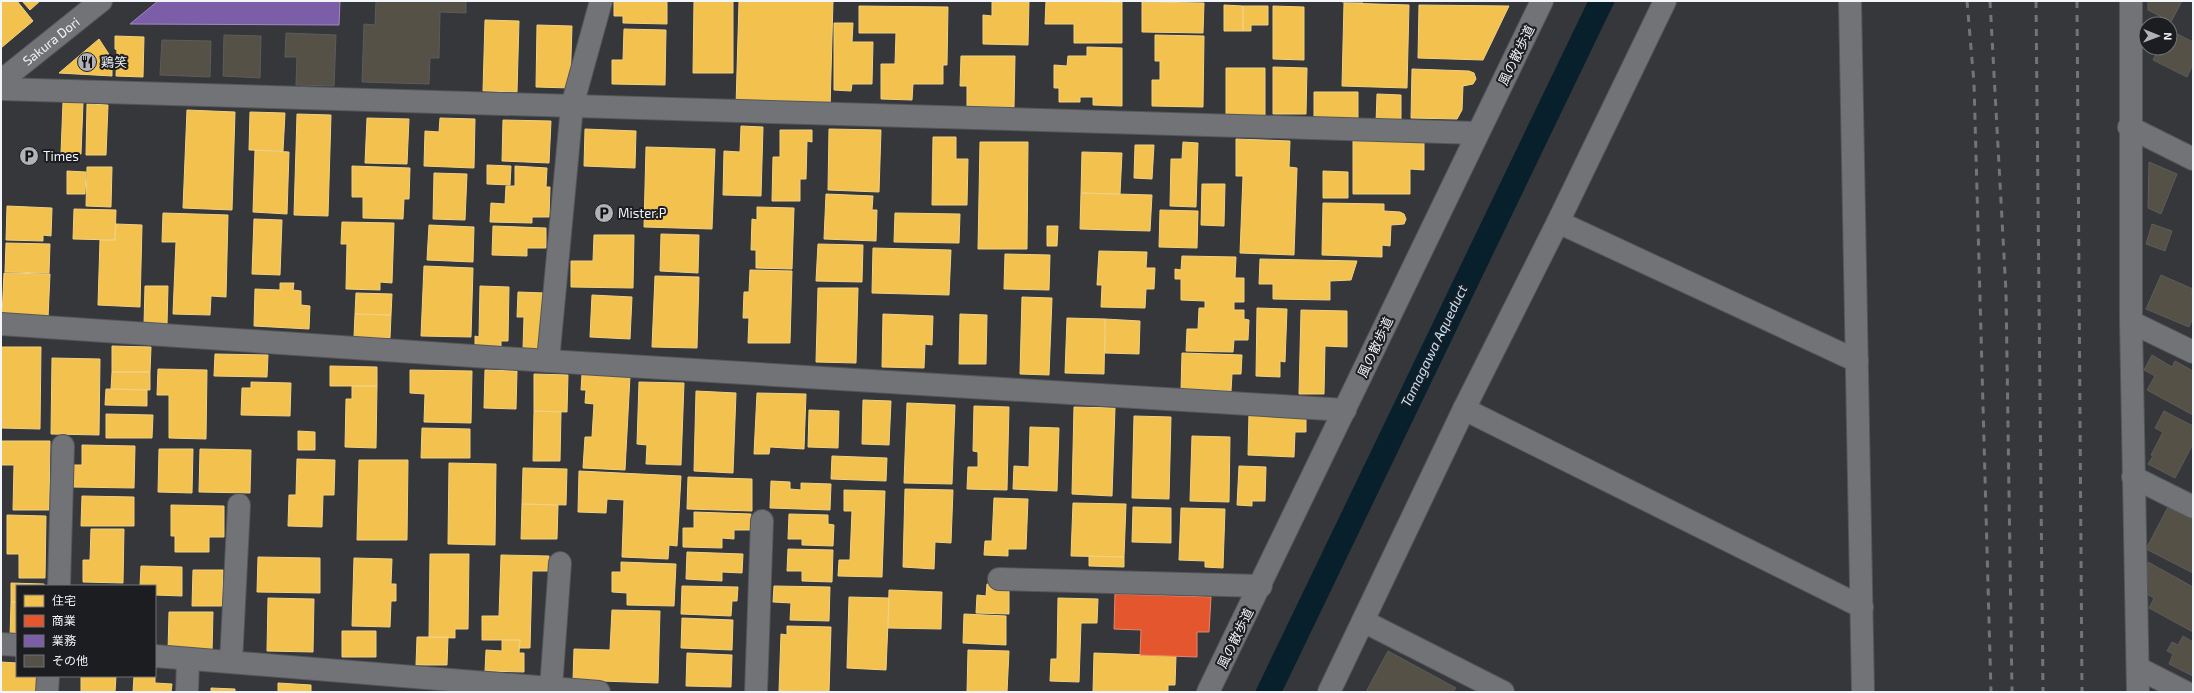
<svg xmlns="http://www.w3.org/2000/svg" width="2194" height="693" font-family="'Exo 2','Noto Sans JP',sans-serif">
<rect width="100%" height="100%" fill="#35373a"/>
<!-- water -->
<path fill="#081f2c" d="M 1588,1 L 1615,1 L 1282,692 L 1255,692 Z"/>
<!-- homes -->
<path fill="#f2c14e" stroke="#f2d182" d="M 1,1 L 17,1 L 33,21 L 1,48 Z
M 22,1 L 40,1 L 30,10 Z
M 614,1 L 667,1 L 667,24 L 623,23 L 623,16 L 614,16 Z
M 694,1 L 733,1 L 733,73 L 693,73 Z
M 739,1 L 833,1 L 830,109 L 736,106 Z
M 992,1 L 1029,1 L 1028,45 L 983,44 L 983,15 L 992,16 Z
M 1046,1 L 1122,2 L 1122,43 L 1074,43 L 1074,24 L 1045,24 Z
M 1342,1 L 1363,1 L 1363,2 L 1342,2 Z
M 1142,2 L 1204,3 L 1203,33 L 1142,32 Z
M 1344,3 L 1409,5 L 1407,88 L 1342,86 Z
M 1224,5 L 1243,6 L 1243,31 L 1224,31 Z
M 1419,5 L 1509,6 L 1483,60 L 1418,58 Z
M 859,6 L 948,7 L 947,65 L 943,65 L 943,84 L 913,84 L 912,100 L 881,99 L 881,64 L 895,64 L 896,33 L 859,33 Z
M 1243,6 L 1268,6 L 1268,25 L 1251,25 L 1251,31 L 1243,31 Z
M 1273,6 L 1304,7 L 1304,60 L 1273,59 Z
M 485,20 L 519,21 L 517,92 L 483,91 Z
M 834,23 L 853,23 L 852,42 L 873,42 L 872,84 L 852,84 L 851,91 L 834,90 Z
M 537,25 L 572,26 L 570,88 L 536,87 Z
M 624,29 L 666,30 L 665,85 L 612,84 L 612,60 L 623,60 Z
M 1155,35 L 1204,36 L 1203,107 L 1152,106 L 1152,80 L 1160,80 L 1160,61 L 1155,61 Z
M 115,36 L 144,37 L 143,77 L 116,76 L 117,50 L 115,49 Z
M 99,39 L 112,59 L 112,76 L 59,73 Z
M 1087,47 L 1122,48 L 1122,106 L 1093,105 L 1093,97 L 1080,97 L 1080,102 L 1059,102 L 1059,88 L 1054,88 L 1054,65 L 1067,66 L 1068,56 L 1087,56 Z
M 961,56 L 1015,56 L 1014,107 L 967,106 L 967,86 L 960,86 Z
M 1273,67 L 1307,68 L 1306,114 L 1273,114 Z
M 1226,68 L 1265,68 L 1265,120 L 1226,119 Z
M 1412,69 L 1469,71 L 1474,73 L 1476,79 L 1473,84 L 1463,86 L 1462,110 L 1457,119 L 1411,118 Z
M 1314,92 L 1358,92 L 1358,121 L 1314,121 Z
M 1377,94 L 1401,95 L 1401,123 L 1376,123 Z
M 63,102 L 83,103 L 81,154 L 61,153 Z
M 87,104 L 108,105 L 106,155 L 86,155 Z
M 187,110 L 235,112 L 232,210 L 183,208 Z
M 250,112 L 285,113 L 283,151 L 249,150 Z
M 297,114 L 331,115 L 328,216 L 294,215 Z
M 367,118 L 409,119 L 407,164 L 365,163 Z
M 440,118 L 475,119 L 474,168 L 424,166 L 425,131 L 439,132 Z
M 503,120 L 551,121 L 549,163 L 502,161 Z
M 741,126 L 763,127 L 761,196 L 723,195 L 724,151 L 740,152 Z
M 585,129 L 636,131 L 635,168 L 584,166 Z
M 829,129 L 881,130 L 879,192 L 828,190 Z
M 780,130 L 812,130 L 812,142 L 807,141 L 806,179 L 800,179 L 800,201 L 772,201 L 773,157 L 780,157 Z
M 933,137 L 956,137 L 956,159 L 968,159 L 967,205 L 932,205 Z
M 1236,139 L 1290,141 L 1289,167 L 1297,168 L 1294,255 L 1240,253 L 1243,176 L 1236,176 Z
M 1353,141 L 1424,142 L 1424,170 L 1410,169 L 1410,194 L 1353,194 Z
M 980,142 L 1028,142 L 1027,249 L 978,249 Z
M 1183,142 L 1198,143 L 1196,207 L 1170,206 L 1171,159 L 1182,159 Z
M 1135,145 L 1154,145 L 1152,179 L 1134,178 Z
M 646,147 L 715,149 L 712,229 L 644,227 Z
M 255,150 L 289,152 L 287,214 L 253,212 Z
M 1082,152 L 1122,153 L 1120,194 L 1081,193 Z
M 487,165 L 511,166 L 510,185 L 487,184 Z
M 352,166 L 410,168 L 409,199 L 404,199 L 403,219 L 363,218 L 363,197 L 352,197 Z
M 515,166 L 547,168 L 546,187 L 550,187 L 549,217 L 532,217 L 532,223 L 490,222 L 491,203 L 505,204 L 506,186 L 515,186 Z
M 87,167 L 112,167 L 111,207 L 86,206 Z
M 67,171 L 86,172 L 85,194 L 67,194 Z
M 1323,171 L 1348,172 L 1348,198 L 1323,198 Z
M 434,173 L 467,174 L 465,220 L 433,219 Z
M 1202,184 L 1225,184 L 1224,226 L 1201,225 Z
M 1081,193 L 1152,195 L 1150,231 L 1080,229 Z
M 826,194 L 873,196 L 872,210 L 877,210 L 876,241 L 824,239 Z
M 1323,203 L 1384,204 L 1384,211 L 1400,212 L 1404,214 L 1406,219 L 1404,224 L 1391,225 L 1390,246 L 1382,245 L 1382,257 L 1322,255 Z
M 7,206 L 52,208 L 51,236 L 43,235 L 43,241 L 6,240 Z
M 757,207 L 794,208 L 792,269 L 756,268 L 756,250 L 751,250 L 752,219 L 757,220 Z
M 74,209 L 116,210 L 115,240 L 73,239 Z
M 1160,210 L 1198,211 L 1197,248 L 1159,247 Z
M 163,213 L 228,215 L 226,297 L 211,296 L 210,315 L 173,314 L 176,242 L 162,242 Z
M 895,213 L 960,214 L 959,243 L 894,242 Z
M 254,219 L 282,220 L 280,275 L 252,274 Z
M 342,222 L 394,223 L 392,283 L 380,282 L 380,290 L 346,289 L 347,244 L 341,244 Z
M 116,224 L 142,225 L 140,307 L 98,305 L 100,240 L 115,240 Z
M 429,225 L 474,227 L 473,262 L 427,260 Z
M 493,226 L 546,228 L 546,248 L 527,248 L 527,256 L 492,255 Z
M 1047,226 L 1058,226 L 1057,246 L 1047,246 Z
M 661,234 L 699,235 L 698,273 L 660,271 Z
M 594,235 L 634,235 L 633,288 L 571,287 L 571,261 L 593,261 Z
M 6,243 L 50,244 L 49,273 L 5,272 Z
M 818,244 L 863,245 L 862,282 L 816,281 Z
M 873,248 L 951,250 L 949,295 L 872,293 Z
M 1099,251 L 1147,252 L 1146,268 L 1155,268 L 1154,289 L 1146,289 L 1145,308 L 1101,307 L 1102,285 L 1097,285 Z
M 1005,254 L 1050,255 L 1049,290 L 1004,289 Z
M 1182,256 L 1236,257 L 1235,278 L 1244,278 L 1244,302 L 1234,302 L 1234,310 L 1244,310 L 1244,319 L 1249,320 L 1248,340 L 1234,340 L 1233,352 L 1186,351 L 1187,329 L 1198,329 L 1199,308 L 1205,308 L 1205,301 L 1181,300 L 1181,279 L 1175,279 L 1175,269 L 1181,270 Z
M 1260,259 L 1357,261 L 1351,280 L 1330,281 L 1330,300 L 1273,299 L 1273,284 L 1259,284 Z
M 424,266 L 473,268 L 471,337 L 421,336 Z
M 750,270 L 792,271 L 790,343 L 748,343 L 749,318 L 743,318 L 744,292 L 749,292 Z
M 4,273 L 50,274 L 48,318 L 2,316 Z
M 655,276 L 699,277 L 697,348 L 652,347 Z
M 280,283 L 294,283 L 293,290 L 301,291 L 301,305 L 310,306 L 309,329 L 254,326 L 255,289 L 280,290 Z
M 145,286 L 168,286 L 167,325 L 144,324 Z
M 480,286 L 509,287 L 508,341 L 501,341 L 501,348 L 475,347 L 475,336 L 479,337 Z
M 818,288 L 858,288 L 856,363 L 816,362 Z
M 518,292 L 545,293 L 543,350 L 523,349 L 524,317 L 517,317 Z
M 356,293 L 392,294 L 391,315 L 355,314 Z
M 592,295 L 632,297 L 630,339 L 590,337 Z
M 1022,297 L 1052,298 L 1049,375 L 1020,374 Z
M 1257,308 L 1287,309 L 1285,362 L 1280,361 L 1280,377 L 1256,376 Z
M 1301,310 L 1347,311 L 1347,347 L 1325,346 L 1324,394 L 1299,394 Z
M 355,314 L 391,315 L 390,338 L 354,337 Z
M 883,314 L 933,316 L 932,345 L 925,344 L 924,368 L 882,367 Z
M 960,314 L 987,315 L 986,364 L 959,364 Z
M 1067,318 L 1105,319 L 1104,374 L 1065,373 Z
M 1105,319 L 1140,321 L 1139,354 L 1105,353 Z
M 112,346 L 151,347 L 150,372 L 112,372 Z
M 1,347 L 41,347 L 40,429 L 1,428 Z
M 1182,353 L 1242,355 L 1241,374 L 1232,374 L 1231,391 L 1181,390 Z
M 215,354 L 268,355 L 267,377 L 214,376 Z
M 52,358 L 100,359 L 99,435 L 51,434 Z
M 330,366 L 377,367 L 377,386 L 330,386 Z
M 158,369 L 207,370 L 206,439 L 169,438 L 169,395 L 157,395 Z
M 410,370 L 472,371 L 471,423 L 424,422 L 425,394 L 410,393 Z
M 485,370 L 517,371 L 516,409 L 484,408 Z
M 112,372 L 150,372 L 150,390 L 111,389 Z
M 534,374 L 568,375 L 567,412 L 534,411 Z
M 582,374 L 630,376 L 625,470 L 583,468 L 585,437 L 592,437 L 594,404 L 585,403 L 586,390 L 581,390 Z
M 251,382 L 291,383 L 290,416 L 241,415 L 242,388 L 251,388 Z
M 639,382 L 684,383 L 681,465 L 646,464 L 647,445 L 637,444 Z
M 352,386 L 377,386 L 376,448 L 345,447 L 346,399 L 352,399 Z
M 106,389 L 147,390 L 147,406 L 105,405 Z
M 696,391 L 736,393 L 733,473 L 694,471 Z
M 757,393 L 806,394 L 804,449 L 770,447 L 769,454 L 754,454 Z
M 863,400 L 891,401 L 889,445 L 862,444 Z
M 907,403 L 955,405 L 952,484 L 904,483 Z
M 974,406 L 1009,407 L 1007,490 L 967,489 L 968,467 L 978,467 L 978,452 L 973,451 Z
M 1074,407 L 1115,408 L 1112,496 L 1072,494 Z
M 809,410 L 839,411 L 838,448 L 808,447 Z
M 534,411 L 561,412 L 560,461 L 533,461 Z
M 1249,413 L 1306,415 L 1306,432 L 1295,432 L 1294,457 L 1248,455 Z
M 106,414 L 153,415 L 152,438 L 106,438 Z
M 1134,416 L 1171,417 L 1169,499 L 1132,498 Z
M 1030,427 L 1059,428 L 1057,491 L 1013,489 L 1014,466 L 1029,467 Z
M 422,428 L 470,429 L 470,458 L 421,458 Z
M 298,431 L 315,432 L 315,450 L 298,450 Z
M 1192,436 L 1230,437 L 1229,502 L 1190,501 Z
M 1,441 L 50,441 L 49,510 L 13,510 L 14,465 L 1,465 Z
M 82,445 L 135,446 L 134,488 L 72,487 L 73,465 L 82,465 Z
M 159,449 L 193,449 L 192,493 L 158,492 Z
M 200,449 L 251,450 L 250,493 L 199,492 Z
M 832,456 L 887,458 L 886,481 L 831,479 Z
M 297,459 L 335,460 L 334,495 L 323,495 L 322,527 L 288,526 L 289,495 L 296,495 Z
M 359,460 L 408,460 L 407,540 L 357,540 Z
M 449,463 L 496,464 L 495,545 L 448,544 Z
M 1239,466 L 1266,467 L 1265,501 L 1252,501 L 1252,506 L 1237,505 Z
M 523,468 L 567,469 L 566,505 L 522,504 Z
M 579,471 L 681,476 L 677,546 L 669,545 L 668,559 L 622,557 L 624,500 L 607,499 L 606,513 L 578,512 Z
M 688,477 L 752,479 L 752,511 L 687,509 Z
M 771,481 L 790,482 L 790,489 L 801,490 L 801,483 L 831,484 L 830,510 L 770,508 Z
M 905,489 L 953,490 L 951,543 L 935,542 L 934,569 L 903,567 Z
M 844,490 L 885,491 L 882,577 L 838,576 L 839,560 L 850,560 L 852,511 L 844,511 Z
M 82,496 L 134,497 L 134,526 L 81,526 Z
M 994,498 L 1028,499 L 1026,549 L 1008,549 L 1008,556 L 984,555 L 985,541 L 992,541 Z
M 1073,503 L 1126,504 L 1124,557 L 1071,556 Z
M 522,504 L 558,505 L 557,539 L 521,539 Z
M 171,505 L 224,506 L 224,537 L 209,537 L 209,552 L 175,552 L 175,536 L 171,536 Z
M 1133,507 L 1171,508 L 1171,543 L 1132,542 Z
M 1181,508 L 1225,509 L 1223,568 L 1205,567 L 1205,561 L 1179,560 Z
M 694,512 L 751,514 L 750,530 L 734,530 L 734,539 L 722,538 L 722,548 L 683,547 L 683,528 L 694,528 Z
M 789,514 L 828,515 L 828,524 L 834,525 L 833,546 L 802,545 L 802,539 L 788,539 Z
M 7,515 L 46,516 L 45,578 L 19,578 L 19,554 L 7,554 Z
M 91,529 L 124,529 L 123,583 L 83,582 L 83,560 L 90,560 Z
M 788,549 L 833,550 L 832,582 L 802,581 L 802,571 L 787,571 Z
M 687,552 L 743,554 L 742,573 L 722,572 L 722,581 L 686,579 Z
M 430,554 L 469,554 L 468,629 L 455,629 L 455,638 L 429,637 Z
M 501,555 L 549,556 L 549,571 L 532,571 L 530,648 L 519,648 L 520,640 L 482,640 L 482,616 L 499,616 Z
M 1089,556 L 1124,557 L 1124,567 L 1089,566 Z
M 258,557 L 320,558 L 320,593 L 257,592 Z
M 354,558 L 392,559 L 391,584 L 396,584 L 396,601 L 391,601 L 390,627 L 352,626 Z
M 621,562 L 676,564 L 674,606 L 627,605 L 627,593 L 612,592 L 612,572 L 621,572 Z
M 141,566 L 182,567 L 182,596 L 155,595 L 155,586 L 140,586 Z
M 193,570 L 223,570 L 222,606 L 192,606 Z
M 11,583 L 44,584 L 44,586 L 17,586 L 17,602 L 11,602 Z
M 987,584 L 1009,584 L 1009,614 L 976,613 L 977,595 L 986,596 Z
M 682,586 L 738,587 L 737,601 L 732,601 L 731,616 L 681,614 Z
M 774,586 L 830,587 L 829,621 L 790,620 L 791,603 L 773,602 Z
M 889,590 L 942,592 L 941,629 L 888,628 Z
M 849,597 L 889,598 L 886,670 L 847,668 Z
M 268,598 L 314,599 L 313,652 L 267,651 Z
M 1058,598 L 1098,599 L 1097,623 L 1081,623 L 1079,682 L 1050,681 L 1051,659 L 1057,659 Z
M 11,602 L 17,602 L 17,638 L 10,638 Z
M 612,610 L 660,611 L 658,683 L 573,680 L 574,649 L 610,650 Z
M 169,612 L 213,612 L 212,652 L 168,651 Z
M 964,614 L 1006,616 L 1006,645 L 963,643 Z
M 682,618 L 733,620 L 732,650 L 681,648 Z
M 787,626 L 831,627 L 829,692 L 779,691 L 781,634 L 787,635 Z
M 342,631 L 376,631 L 376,657 L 342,657 Z
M 417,637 L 448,637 L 447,665 L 416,665 Z
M 502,640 L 520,640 L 519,653 L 524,653 L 524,672 L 485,671 L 486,650 L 502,651 Z
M 968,650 L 1009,651 L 1007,692 L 967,692 Z
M 687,653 L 732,655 L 731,687 L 686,686 Z
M 1094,653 L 1176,656 L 1175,685 L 1168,685 L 1168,692 L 1093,692 Z
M 1,662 L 17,663 L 17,676 L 37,676 L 36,692 L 1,692 Z
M 155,672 L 155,683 L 172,684 L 171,692 L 133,692 L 134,676 L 155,676 Z
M 81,676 L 116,676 L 115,692 L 81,692 Z
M 278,683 L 311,685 L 311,692 L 278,692 Z
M 211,688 L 235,689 L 235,692 L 211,692 Z"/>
<!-- shops -->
<path fill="#e4572e" stroke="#e8866b" d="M 1115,594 L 1211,597 L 1209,632 L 1197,632 L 1197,657 L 1140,655 L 1141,630 L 1114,629 Z"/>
<!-- offices -->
<path fill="#7b5ea7" stroke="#9f8bc0" d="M 158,1 L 340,1 L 339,25 L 130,24 Z"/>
<!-- building -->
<path fill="#565147" stroke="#5c5c5c" d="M 376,1 L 466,1 L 466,13 L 440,12 L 439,58 L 430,58 L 429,84 L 362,82 L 364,24 L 375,25 Z
M 2148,1 L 2182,1 L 2171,22 L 2148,10 Z
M 2170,30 L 2193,42 L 2193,64 L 2187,77 L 2153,60 L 2159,48 L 2170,48 Z
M 286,33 L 336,35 L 334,86 L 296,85 L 297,57 L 285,57 Z
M 224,35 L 261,36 L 260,78 L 223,76 Z
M 162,40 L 211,41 L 210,77 L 160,75 Z
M 2149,162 L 2177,174 L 2161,214 L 2148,208 Z
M 2152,224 L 2172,231 L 2165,251 L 2146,244 Z
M 2161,275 L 2193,289 L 2191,295 L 2193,296 L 2193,318 L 2189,327 L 2146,309 Z
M 2152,355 L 2172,367 L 2175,361 L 2193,371 L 2193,415 L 2147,390 L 2155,376 L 2144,370 Z
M 2164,411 L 2193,426 L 2193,444 L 2175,478 L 2148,464 L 2153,456 L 2151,455 L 2163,432 L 2155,428 Z
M 2168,507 L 2193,520 L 2193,573 L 2146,549 Z
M 2148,562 L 2193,587 L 2193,632 L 2149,608 L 2154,598 L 2147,594 Z
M 2183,636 L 2193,642 L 2193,676 L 2169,664 L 2173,654 L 2167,651 L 2172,642 L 2178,645 Z
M 1388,651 L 1456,688 L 1453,692 L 1366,692 Z"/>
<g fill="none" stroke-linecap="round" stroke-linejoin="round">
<defs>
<g id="minor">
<path d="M 1850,1 L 1863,692"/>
<path d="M 2131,1 L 2131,322 L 2138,692"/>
<path id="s1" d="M 1,81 L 101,1"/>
<path d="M 1,89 L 1477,133"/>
<path d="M 2129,127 L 2193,159"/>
<path d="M 1558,222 L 1857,361"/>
<path d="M 2131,322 L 2193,352"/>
<path d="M 1,324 L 548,361 L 1345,410"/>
<path d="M 548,361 L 572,106 L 601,1"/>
<path d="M 1464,409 L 1862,607"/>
<path d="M 2133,477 L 2193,507"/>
<path d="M 999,579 L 1261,586"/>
<path d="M 59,586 L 63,446"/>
<path d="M 1363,621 L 1503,692"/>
<path d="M 1,644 L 17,645"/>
<path d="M 155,656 L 599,692"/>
<path d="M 231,662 L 239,505"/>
<path d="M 2138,668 L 2185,692"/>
<path d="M 551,688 L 560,563"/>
<path d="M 47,692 L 48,676"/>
<path d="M 187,692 L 188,659"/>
<path d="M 756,692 L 762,521"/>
<path d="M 1208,692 L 1542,1"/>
<path d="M 1329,692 L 1464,409 L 1558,222 L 1665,1"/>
</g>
</defs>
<!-- minor casing -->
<use href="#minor" stroke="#545659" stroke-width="24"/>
<!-- minor -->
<use href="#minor" stroke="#717376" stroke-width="22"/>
<!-- rail -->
<path stroke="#737477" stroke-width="3" stroke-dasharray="7 7" stroke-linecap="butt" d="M 1967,1 L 1974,83 L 1991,692
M 1990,1 L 2006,292 L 2012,692
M 2036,1 L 2043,692
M 2077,1 L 2082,692"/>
</g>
<!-- icons -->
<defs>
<symbol id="restaurant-disc" viewBox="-11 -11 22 22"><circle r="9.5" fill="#b0b2b7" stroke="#1b1d21"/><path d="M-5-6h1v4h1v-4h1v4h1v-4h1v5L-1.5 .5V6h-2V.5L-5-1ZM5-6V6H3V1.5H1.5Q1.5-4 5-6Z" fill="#111"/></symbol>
<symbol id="parking-disc" viewBox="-11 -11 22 22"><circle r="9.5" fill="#b0b2b7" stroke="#1b1d21"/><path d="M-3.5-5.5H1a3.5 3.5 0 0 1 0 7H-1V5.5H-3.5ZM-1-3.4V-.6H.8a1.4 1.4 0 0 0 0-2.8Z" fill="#111"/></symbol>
</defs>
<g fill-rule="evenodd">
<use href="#restaurant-disc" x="76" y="51" width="22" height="22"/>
<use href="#parking-disc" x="18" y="145" width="22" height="22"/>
<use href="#parking-disc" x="593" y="202" width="22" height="22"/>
</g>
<g text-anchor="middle" stroke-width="4" stroke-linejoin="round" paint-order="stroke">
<!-- street labels -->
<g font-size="13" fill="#f2f5fa" stroke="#1b1d21">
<text dy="5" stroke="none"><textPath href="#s1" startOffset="64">Sakura Dori</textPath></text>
<text transform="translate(1516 55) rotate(-64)" y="5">風の散歩道</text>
<text transform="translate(1375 347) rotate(-65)" y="5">風の散歩道</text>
<text transform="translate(1235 638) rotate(-64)" y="5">風の散歩道</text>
</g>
<!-- poi labels -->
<g font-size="13" fill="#f2f5fa" stroke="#1b1d21" text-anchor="start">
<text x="101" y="67">鶏笑</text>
<text x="43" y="161">Times</text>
<text x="618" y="218">Mister.P</text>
</g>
<!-- water labels -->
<g font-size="14" font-style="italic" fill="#bbe2fd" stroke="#1b1d21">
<text transform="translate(1434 346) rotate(-64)" y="5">Tamagawa Aqueduct</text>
</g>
</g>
<!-- border -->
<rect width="2194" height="693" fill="none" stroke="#f2f5fa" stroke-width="4"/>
<!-- legend -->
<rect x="16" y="585" width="140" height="92" fill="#1b1d21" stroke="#717378"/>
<rect x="24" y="595" width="20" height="12" fill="#f2c14e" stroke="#717378"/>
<text x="52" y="605" font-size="12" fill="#f2f5fa">住宅</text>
<rect x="24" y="615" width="20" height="12" fill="#e4572e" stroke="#717378"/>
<text x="52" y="625" font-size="12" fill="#f2f5fa">商業</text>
<rect x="24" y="635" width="20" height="12" fill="#7b5ea7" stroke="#717378"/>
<text x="52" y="645" font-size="12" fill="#f2f5fa">業務</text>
<rect x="24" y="655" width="20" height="12" fill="#565147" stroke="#717378"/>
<text x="52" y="665" font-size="12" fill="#f2f5fa">その他</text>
<!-- north arrow -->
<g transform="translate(2158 36) rotate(91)"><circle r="19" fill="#1b1d21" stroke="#717378"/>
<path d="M0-3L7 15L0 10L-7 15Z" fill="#b0b2b7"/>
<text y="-6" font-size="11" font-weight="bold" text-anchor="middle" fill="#f2f5fa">N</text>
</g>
</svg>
